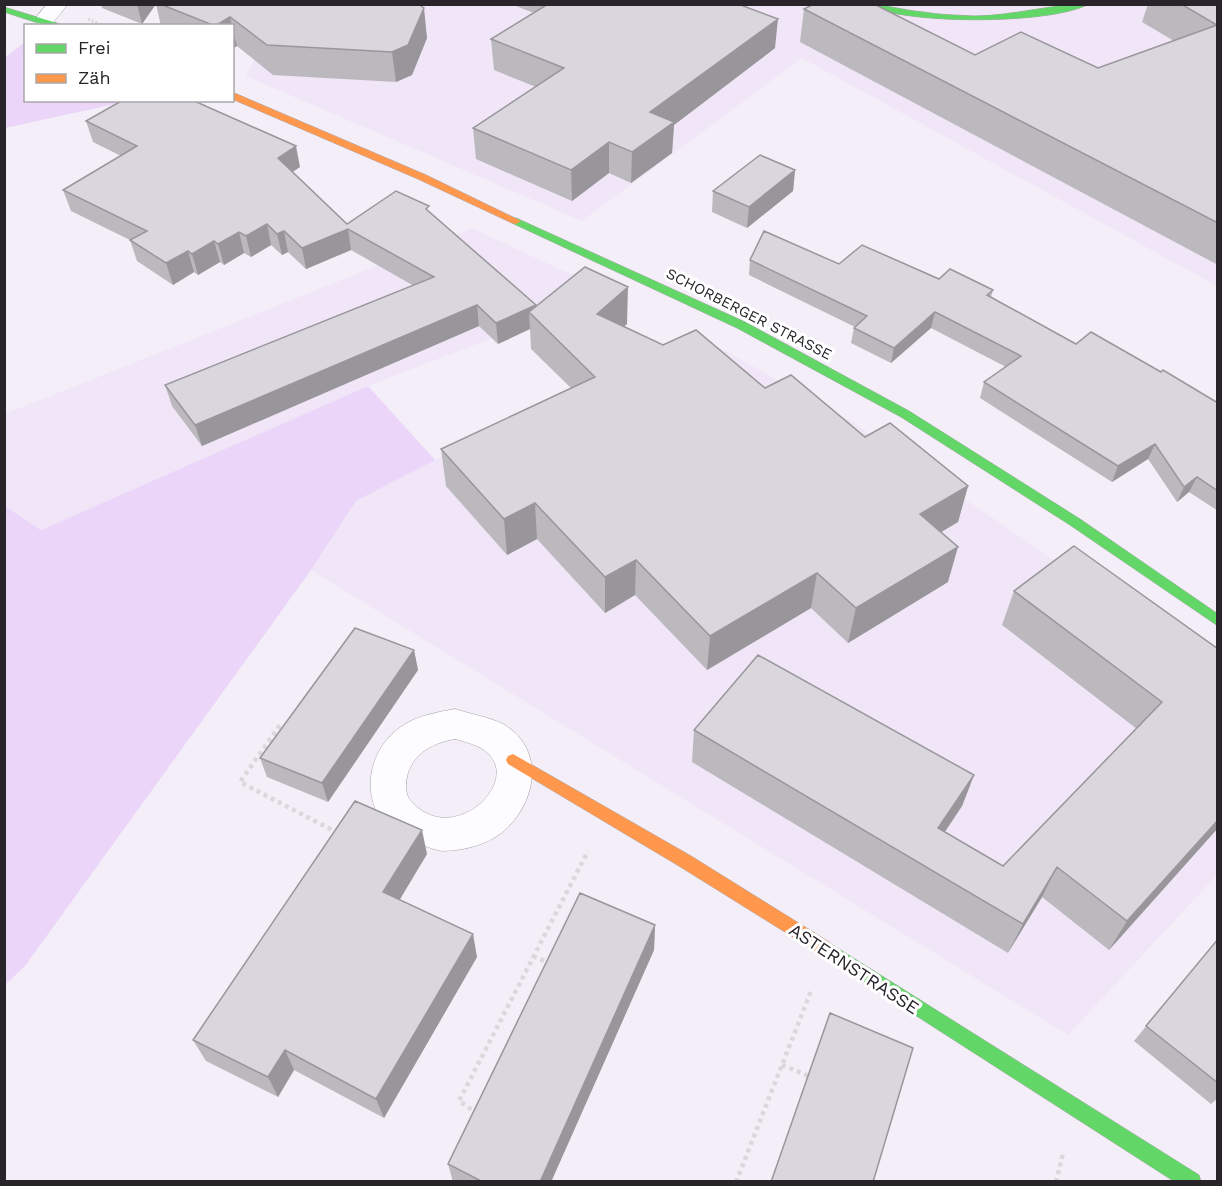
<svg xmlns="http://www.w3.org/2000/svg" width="1222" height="1186" font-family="'Work Sans',sans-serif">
<rect width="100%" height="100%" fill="#f3eef7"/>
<!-- built -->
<path fill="#f0e6f7" d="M 284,5 L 1217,5 L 1217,286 L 802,58 L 582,221 L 246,76 Z
M 472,228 L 585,281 L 544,318 L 368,386 L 41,530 L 5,506 L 5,414 Z
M 693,333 L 851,421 L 1217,672 L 1217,875 L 1068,1035 L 311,570 L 356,501 L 435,460 L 637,364 Z"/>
<!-- green -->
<path fill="#ebd6fa" d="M 25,42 L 26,100 L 129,101 L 5,128 L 4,58 Z
M 368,386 L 435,460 L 356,501 L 311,570 L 25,966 L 5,985 L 5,506 L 41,530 Z"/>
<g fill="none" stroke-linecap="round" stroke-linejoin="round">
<defs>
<path id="street" d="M 47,4 L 68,4 L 52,24 L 38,24 L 34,20 Z
M 455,709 C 470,714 489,717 503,724 C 545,748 537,800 506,829 C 494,841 473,848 456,850 C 450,850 444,852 438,850 C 431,849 424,845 417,843 C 401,837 389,832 380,818 C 360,785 373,742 407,723 C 421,715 439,712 455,709 ZM 455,739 C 462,741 470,743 477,746 C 533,772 456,851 412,802 C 407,798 406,791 406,785 C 407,757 430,743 455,739 Z"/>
<path id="fast" d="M 863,4 C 883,4 902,10 923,12 C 940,15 957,15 974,16 C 1013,16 1050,4 1089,4 C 1050,25 902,25 863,4 Z
M 4,7 L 60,24 L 61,26 L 47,26 L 4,12 Z
M 516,218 L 745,322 L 909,411 L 1080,519 L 1218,614 L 1218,626 L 1070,525 L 901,417 L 737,328 L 512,223 L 511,221 Z
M 823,939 L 1199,1175 L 1201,1182 L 1175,1182 L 817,952 L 815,947 L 817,942 Z"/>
<path id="slow" d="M 232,92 L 426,175 L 521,221 L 516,224 L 512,223 L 418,179 L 232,99 Z
M 513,754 L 691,856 L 829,942 L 831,947 L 829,952 L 823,955 L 817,952 L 679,866 L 508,764 L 506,760 L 508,756 Z"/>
</defs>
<!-- street casing -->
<use href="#street" stroke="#a8a4ab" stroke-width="1"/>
<!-- fast casing -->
<use href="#fast" stroke="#a8a4ab" stroke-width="1"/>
<!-- slow casing -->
<use href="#slow" stroke="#a8a4ab" stroke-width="1"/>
<!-- path-far1 -->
<path stroke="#dad8da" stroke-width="3" stroke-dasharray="2 2" stroke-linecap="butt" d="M 88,19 L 104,26
M 192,100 L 205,106"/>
<!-- path -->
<path stroke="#dad8da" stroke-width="4.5" stroke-dasharray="4 4" stroke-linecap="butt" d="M 287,728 L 280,725 L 240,782 L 338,833
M 533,956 L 552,964
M 782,1065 L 809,1076
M 478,1114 L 459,1101 L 588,851
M 736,1182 L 811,991
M 1056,1182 L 1063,1153"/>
<!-- street -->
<use href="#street" fill="#fdfcfe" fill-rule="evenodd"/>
<!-- fast -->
<use href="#fast" fill="#63d668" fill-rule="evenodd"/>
<!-- slow -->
<use href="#slow" fill="#ff974d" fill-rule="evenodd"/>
</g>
<!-- wall -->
<path fill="#bbb8be" d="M 101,4 L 156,4 L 142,24 L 102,8 Z
M 156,4 L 418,4 L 427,38 L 412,75 L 396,82 L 273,75 L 237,46 L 232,49 L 232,26 L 161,26 Z
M 516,4 L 738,4 L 775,48 L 674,125 L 672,153 L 631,183 L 609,173 L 572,201 L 476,159 L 473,128 L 536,87 L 494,70 L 491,39 L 534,13 L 516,6 Z
M 1148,4 L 1218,4 L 1218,265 L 800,42 L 804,9 L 975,55 L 1098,68 L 1174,41 L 1142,22 Z
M 86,121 L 300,167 L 293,172 L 347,224 L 430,212 L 536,305 L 536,307 L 627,324 L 624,326 L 663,345 L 765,388 L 968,486 L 958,522 L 941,532 L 948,582 L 848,643 L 811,608 L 707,670 L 635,595 L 605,613 L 537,539 L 507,555 L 446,486 L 441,449 L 571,388 L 531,349 L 530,329 L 498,344 L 479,326 L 202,446 L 172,406 L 165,385 L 414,286 L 351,250 L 306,269 L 288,252 L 282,255 L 271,245 L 251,257 L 244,253 L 224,265 L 220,262 L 198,275 L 194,272 L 173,285 L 137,261 L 130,240 L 71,211 L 63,190 L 121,156 L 93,142 Z
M 795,170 L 793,191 L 747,228 L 712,212 L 713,191 Z
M 750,260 L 839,264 L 939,279 L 993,290 L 991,297 L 1076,344 L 1218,403 L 1218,511 L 1189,492 L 1177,502 L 1148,459 L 1112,482 L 980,398 L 984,382 L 1006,367 L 931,328 L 891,363 L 851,343 L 854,328 L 855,327 L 749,275 Z
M 1014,591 L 1218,649 L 1218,828 L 1109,950 L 1042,897 L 1008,953 L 692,762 L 694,730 L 974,775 L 962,806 L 944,832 L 1003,866 L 1137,729 L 1002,625 Z
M 414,650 L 418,670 L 328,802 L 267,777 L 260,758 Z
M 427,854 L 399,900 L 477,957 L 384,1118 L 294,1070 L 278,1097 L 206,1061 L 193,1040 Z
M 655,925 L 654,950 L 551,1182 L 453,1182 L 448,1164 Z
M 1218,939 L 1218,1098 L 1211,1104 L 1134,1041 Z"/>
<!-- shaded-wall -->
<path fill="#99969b" d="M 137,4 L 156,4 L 142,24 Z
M 424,8 L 427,38 L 412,75 L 396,82 L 392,52 Z
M 230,17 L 232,26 L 215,26 Z
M 778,19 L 775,48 L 674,125 L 672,153 L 631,183 L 632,152 L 650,112 Z
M 232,27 L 237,46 L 232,49 Z
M 609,142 L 609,173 L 572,201 L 571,170 Z
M 296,146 L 300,167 L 282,178 L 278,158 Z
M 795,170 L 793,191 L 747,228 L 749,207 Z
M 267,224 L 271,245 L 251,257 L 246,236 Z
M 348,229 L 351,250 L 306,269 L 302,248 Z
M 284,231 L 288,252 L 282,255 L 277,234 Z
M 239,232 L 244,253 L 224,265 L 218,244 Z
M 214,241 L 220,262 L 198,275 L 192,254 Z
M 188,251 L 194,272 L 173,285 L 166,263 Z
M 628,287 L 627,324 L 597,350 L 597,314 Z
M 477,305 L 479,326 L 202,446 L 195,425 Z
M 536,305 L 537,320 L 529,312 L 530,329 L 498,344 L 496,323 Z
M 935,312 L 931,328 L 891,363 L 894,348 Z
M 1155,444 L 1148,459 L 1112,482 L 1118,466 Z
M 1197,477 L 1189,492 L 1177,502 L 1184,487 Z
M 968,486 L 958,522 L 911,550 L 920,514 Z
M 535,503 L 537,539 L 507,555 L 504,519 Z
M 958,547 L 948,582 L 848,643 L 856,608 Z
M 636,560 L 635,595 L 605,613 L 605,577 Z
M 817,573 L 811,608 L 707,670 L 710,636 Z
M 414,650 L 418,670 L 328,802 L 322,783 Z
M 974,775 L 962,806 L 927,859 L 938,828 Z
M 1218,820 L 1218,828 L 1109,950 L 1127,921 Z
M 422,830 L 427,854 L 390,916 L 383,892 Z
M 1057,867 L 1042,897 L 1008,953 L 1023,924 Z
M 655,925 L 654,950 L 551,1182 L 540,1182 Z
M 473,934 L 477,957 L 384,1118 L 376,1099 Z
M 285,1050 L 294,1070 L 278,1097 L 268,1077 Z"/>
<!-- building -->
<path fill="#dad6dd" stroke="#99969b" stroke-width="1.5" d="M 160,4 L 418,4 L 424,8 L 408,45 L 392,52 L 267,45 L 230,17 L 215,26 Z
M 548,4 L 738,4 L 778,19 L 650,112 L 674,122 L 632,152 L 609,142 L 571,170 L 473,128 L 564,68 L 491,39 Z
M 814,4 L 874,4 L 975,55 L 1021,32 L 1098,68 L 1217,25 L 1181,4 L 1218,4 L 1218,223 L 804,9 Z
M 123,100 L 192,100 L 296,146 L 278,158 L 347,224 L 396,191 L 429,206 L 426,209 L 536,305 L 496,323 L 477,305 L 195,425 L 165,385 L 434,277 L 348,229 L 302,248 L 284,231 L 277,234 L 267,224 L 246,236 L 239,232 L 218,244 L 214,241 L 192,254 L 188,251 L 166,263 L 130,240 L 147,231 L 63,190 L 137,146 L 86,121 Z
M 760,155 L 795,170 L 749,207 L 713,191 Z
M 764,231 L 839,264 L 862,245 L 939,279 L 950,269 L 993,290 L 987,295 L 1076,344 L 1091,332 L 1161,372 L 1163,370 L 1218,403 L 1218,491 L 1197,477 L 1184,487 L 1155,444 L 1118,466 L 984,382 L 1021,356 L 935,312 L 894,348 L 854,328 L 867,316 L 750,260 Z
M 585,267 L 628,287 L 597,314 L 663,345 L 696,330 L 765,388 L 791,375 L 865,437 L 890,423 L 968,486 L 920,514 L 958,547 L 856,608 L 817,573 L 710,636 L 636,560 L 605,577 L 535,503 L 504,519 L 441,449 L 595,377 L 529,312 Z
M 1074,546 L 1218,649 L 1218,820 L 1127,921 L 1057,867 L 1023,924 L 694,730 L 758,655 L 974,775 L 938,828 L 1003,866 L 1162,702 L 1014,591 Z
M 355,628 L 414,650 L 322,783 L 260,758 Z
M 355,801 L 422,830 L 383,892 L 473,934 L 376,1099 L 285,1050 L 268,1077 L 193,1040 Z
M 580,893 L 655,925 L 540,1182 L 483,1182 L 448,1164 Z
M 1218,939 L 1218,1083 L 1146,1026 Z
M 830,1013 L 913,1048 L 873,1182 L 771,1182 Z"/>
<g text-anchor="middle" stroke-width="6" stroke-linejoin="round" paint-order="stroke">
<!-- street labels -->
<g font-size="15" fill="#28242a" stroke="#fff">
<text transform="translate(749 314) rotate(27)" y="5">SCHORBERGER STRASSE</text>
</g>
<!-- near-street labels -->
<g font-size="18" fill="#28242a" stroke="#fff">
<text transform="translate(854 969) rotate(33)" y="6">ASTERNSTRASSE</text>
</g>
</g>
<!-- border -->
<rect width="1222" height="1186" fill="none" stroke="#28242a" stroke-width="12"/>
<!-- legend -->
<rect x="24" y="24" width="210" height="78" fill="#ffffff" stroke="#a9a7aa" stroke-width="1.5"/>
<rect x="36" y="44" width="30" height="9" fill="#63d668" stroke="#a9a7aa" stroke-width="1.5"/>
<text x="78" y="54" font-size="18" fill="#28242a">Frei</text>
<rect x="36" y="74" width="30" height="9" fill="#ff974d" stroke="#a9a7aa" stroke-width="1.5"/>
<text x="78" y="84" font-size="18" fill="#28242a">Zäh</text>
</svg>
